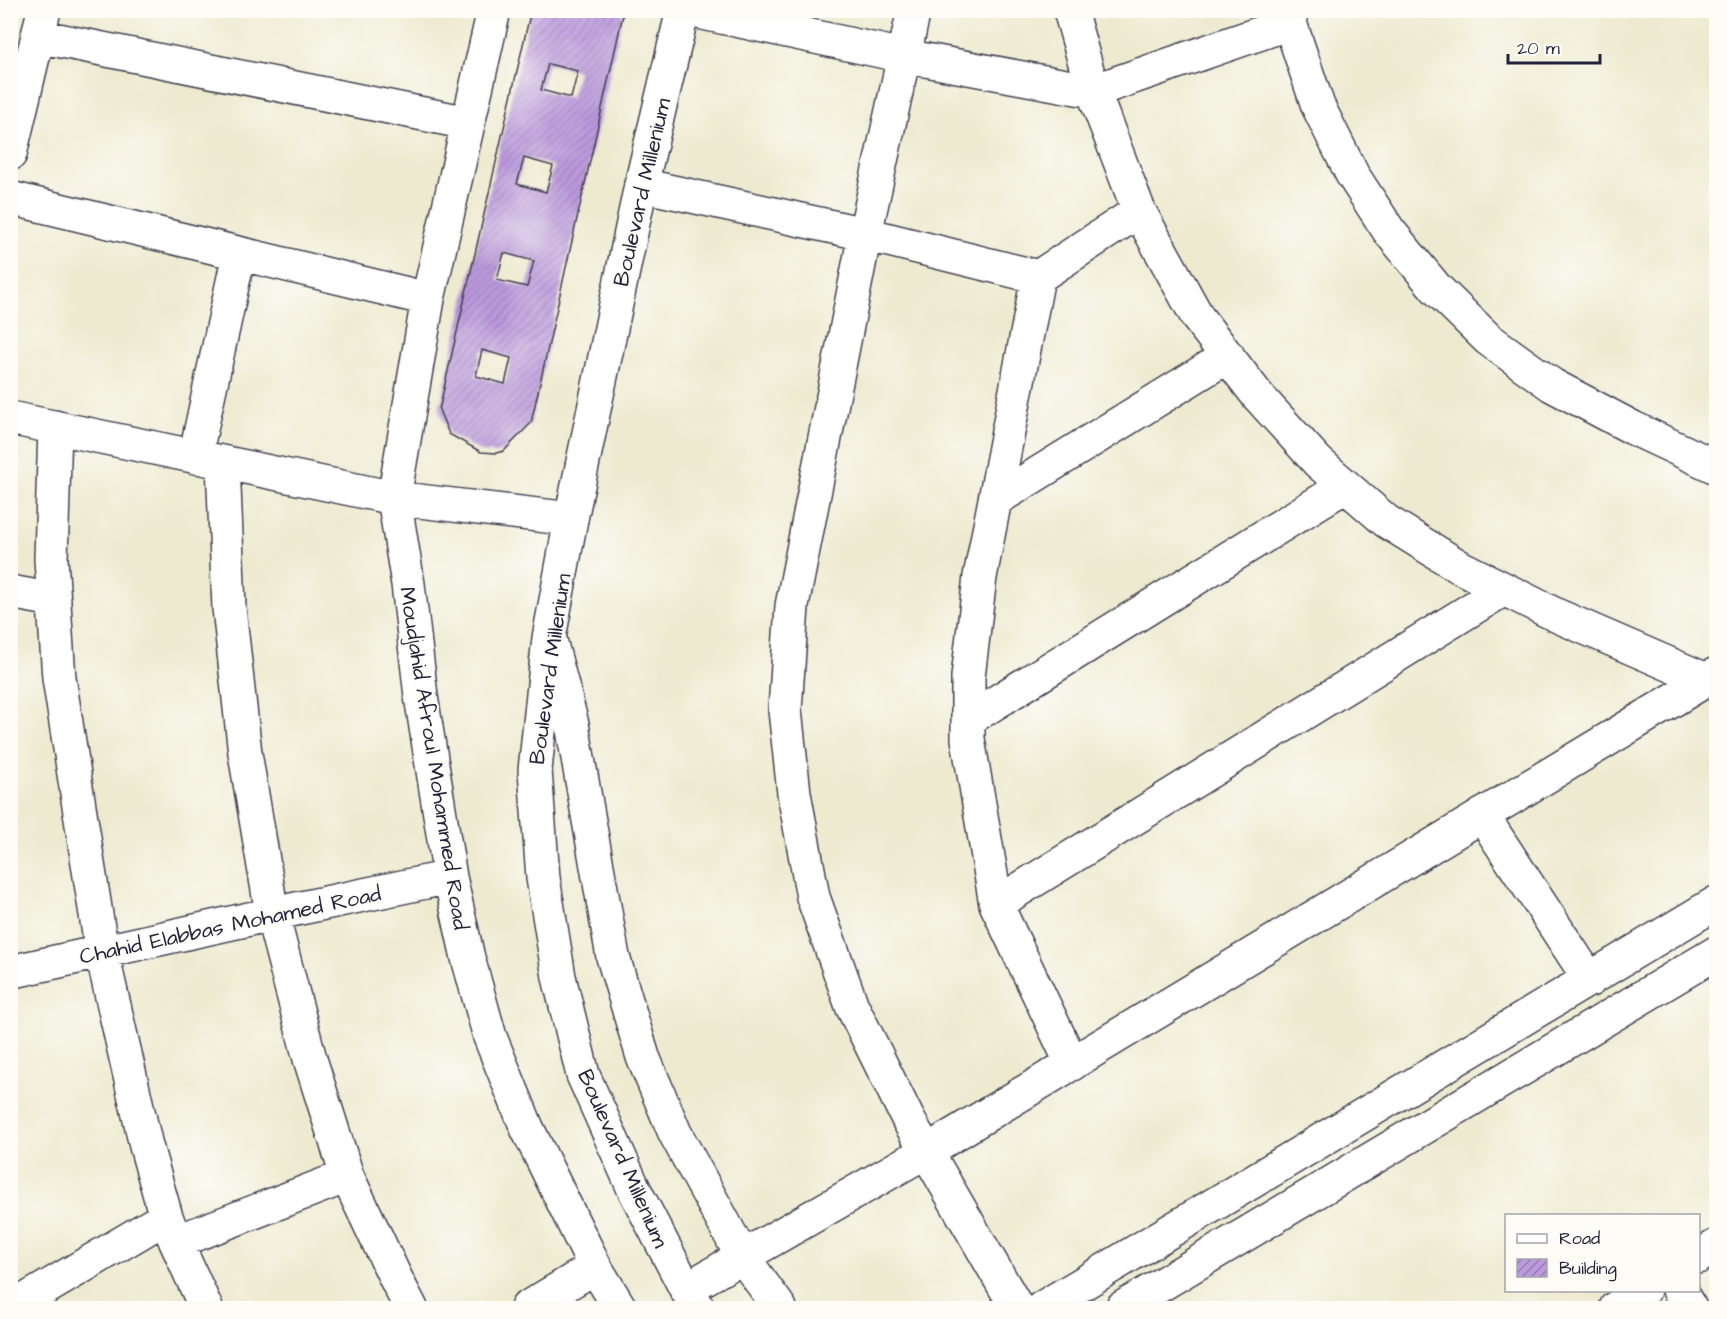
<svg xmlns="http://www.w3.org/2000/svg" width="1727" height="1319" font-family="'Architects Daughter',sans-serif">
<defs>
<pattern id="building-hatch" width="6" height="6" patternUnits="userSpaceOnUse" patternTransform="scale(1.5)"><rect width="6" height="6" fill="#bc9add"/><path d="M-1 1l2-2M0 6l6-6M5 7l2-2" fill="none" stroke="#987db4"/></pattern>
</defs>
<rect width="100%" height="100%" fill="#fdfcf7"/>
<filter id="ink" filterUnits="userSpaceOnUse"><feTurbulence type="fractalNoise" baseFrequency=".0167" numOctaves="2"/><feDisplacementMap in="SourceGraphic" scale="12" xChannelSelector="R" yChannelSelector="G"/><feConvolveMatrix kernelMatrix="1 2 1 2 8 2 1 2 1" color-interpolation-filters="sRGB"/></filter>
<filter id="wash" filterUnits="userSpaceOnUse"><feTurbulence type="fractalNoise" baseFrequency=".008" numOctaves="4" result="noise"/><feDisplacementMap in="SourceGraphic" scale="24" xChannelSelector="R" yChannelSelector="G"/><feGaussianBlur stdDeviation="1.35" result="paint"/><feColorMatrix in="noise" values="0 0 0 0 0 0 0 0 0 0 0 0 0 0 0 0 0 1.4 0 .05"/><feComposite in="paint" operator="in"/></filter>
<g filter="url(#wash)">
<rect width="100%" height="100%" fill="#eeead0"/>
<g id="blocks">
<!-- building -->
<path fill="url(#building-hatch)" fill-rule="evenodd" d="M 531,10 L 624,10 L 531,423 L 504,451 L 496,453 L 481,452 L 449,434 L 439,410 ZM 548,64 L 578,71 L 571,98 L 541,90 ZM 524,158 L 553,166 L 546,192 L 517,184 ZM 504,253 L 534,261 L 527,287 L 497,280 ZM 482,350 L 511,358 L 505,384 L 476,376 Z"/>
</g>
</g>
<g filter="url(#ink)">
<use href="#blocks" fill-opacity="0" stroke="#414051" stroke-width="1.5"/>
<g fill="none" stroke-linecap="round" stroke-linejoin="round">
<defs>
<path id="minor" d="M 494,10 L 428,299 L 394,498 L 408,584 L 421,696 L 450,877 L 468,958 L 490,1037 L 527,1128 L 595,1267 L 620,1308
M 689,10 L 904,56 L 1093,91 L 1290,23
M 914,10 L 865,234 L 792,606 L 785,710 L 794,793 L 813,897 L 852,1006 L 909,1121 L 1017,1308
M 1070,10 L 1093,91 L 1139,211 L 1198,318 L 1258,396 L 1318,462 L 1386,521 L 1460,567 L 1558,616 L 1706,680
M 1288,10 L 1290,23 L 1318,106 L 1352,174 L 1389,231 L 1436,288 L 1488,339 L 1552,385 L 1633,428 L 1716,467
M 38,36 L 468,123
M 10,154 L 44,10
M 641,185 L 865,234 L 1038,277 L 980,577 L 968,677 L 968,739 L 996,904 L 1072,1064
M 10,198 L 428,299
M 1038,277 L 1139,211
M 10,418 L 394,498 L 571,519
M 55,427 L 51,559 L 59,678 L 102,953 L 146,1146 L 166,1217 L 176,1242 L 206,1308
M 195,457 L 239,254
M 223,463 L 229,608 L 245,753 L 272,914 L 310,1059 L 347,1176 L 398,1283 L 411,1308
M 995,500 L 1228,356
M 10,592 L 54,600
M 550,640 L 572,724 L 613,957 L 643,1057 L 675,1133 L 742,1256 L 780,1308
M 969,719 L 1345,486
M 1482,815 L 1590,980
M 996,904 L 1504,589
M 10,972 L 272,914 L 450,877
M 176,1242 L 347,1176
M 1698,1257 L 1716,1246
M 686,1289 L 927,1151 L 1716,674
M 1679,1290 L 1690,1308
M 12,1308 L 166,1217
M 527,1308 L 595,1267
M 1042,1308 L 1716,903
M 1122,1308 L 1716,953
M 1616,1308 L 1644,1290"/>
<path id="secondary" d="M 683,10 L 641,185 L 571,519 L 549,638 L 535,770 L 543,878 L 559,977 L 583,1075 L 634,1189 L 686,1289 L 698,1308"/>
</defs>
<!-- minor casing -->
<use href="#minor" stroke="#414051" stroke-width="36"/>
<!-- secondary casing -->
<use href="#secondary" stroke="#414051" stroke-width="36"/>
<!-- minor -->
<use href="#minor" stroke="#fff" stroke-width="33"/>
<!-- secondary -->
<use href="#secondary" stroke="#fff" stroke-width="33"/>
</g>
</g>
<g text-anchor="middle" stroke-width="4.5" stroke-linejoin="round" paint-order="stroke">
<!-- street labels -->
<g font-size="22" fill="#22223b" stroke="#fdfcf7">
<text transform="translate(641 192) rotate(-77)" y="8">Boulevard Millenium</text>
<text transform="translate(549 669) rotate(-82)" y="8">Boulevard Millenium</text>
<text transform="translate(435 758) rotate(81)" y="8">Moudjahid Afroul Mohammed Road</text>
<text transform="translate(230 924) rotate(-12)" y="8">Chahid Elabbas Mohamed Road</text>
<text transform="translate(624 1158) rotate(66)" y="8">Boulevard Millenium</text>
</g>
</g>
<!-- margin -->
<rect width="1727" height="1319" fill="none" stroke="#fdfcf7" stroke-width="36"/>
<!-- legend -->
<rect x="1505" y="1214" width="195" height="78" fill="#fdfcf7" stroke="#a5a5ac" stroke-width="1.5"/>
<rect x="1517" y="1234" width="30" height="9" fill="#ffffff" stroke="#a5a5ac" stroke-width="1.5"/>
<text x="1559" y="1244" font-size="18" fill="#22223b">Road</text>
<rect x="1517" y="1259" width="30" height="18" fill="url(#building-hatch)" stroke="#a5a5ac" stroke-width="1.5"/>
<text x="1559" y="1274" font-size="18" fill="#22223b">Building</text>
<!-- scale -->
<path d="M1508 54v9h92v-9" fill="none" stroke="#22223b" stroke-width="3"/>
<text x="1517" y="54" font-size="18" fill="#22223b" stroke="#fdfcf7" stroke-width="4.5" paint-order="stroke">20 m</text>
</svg>
